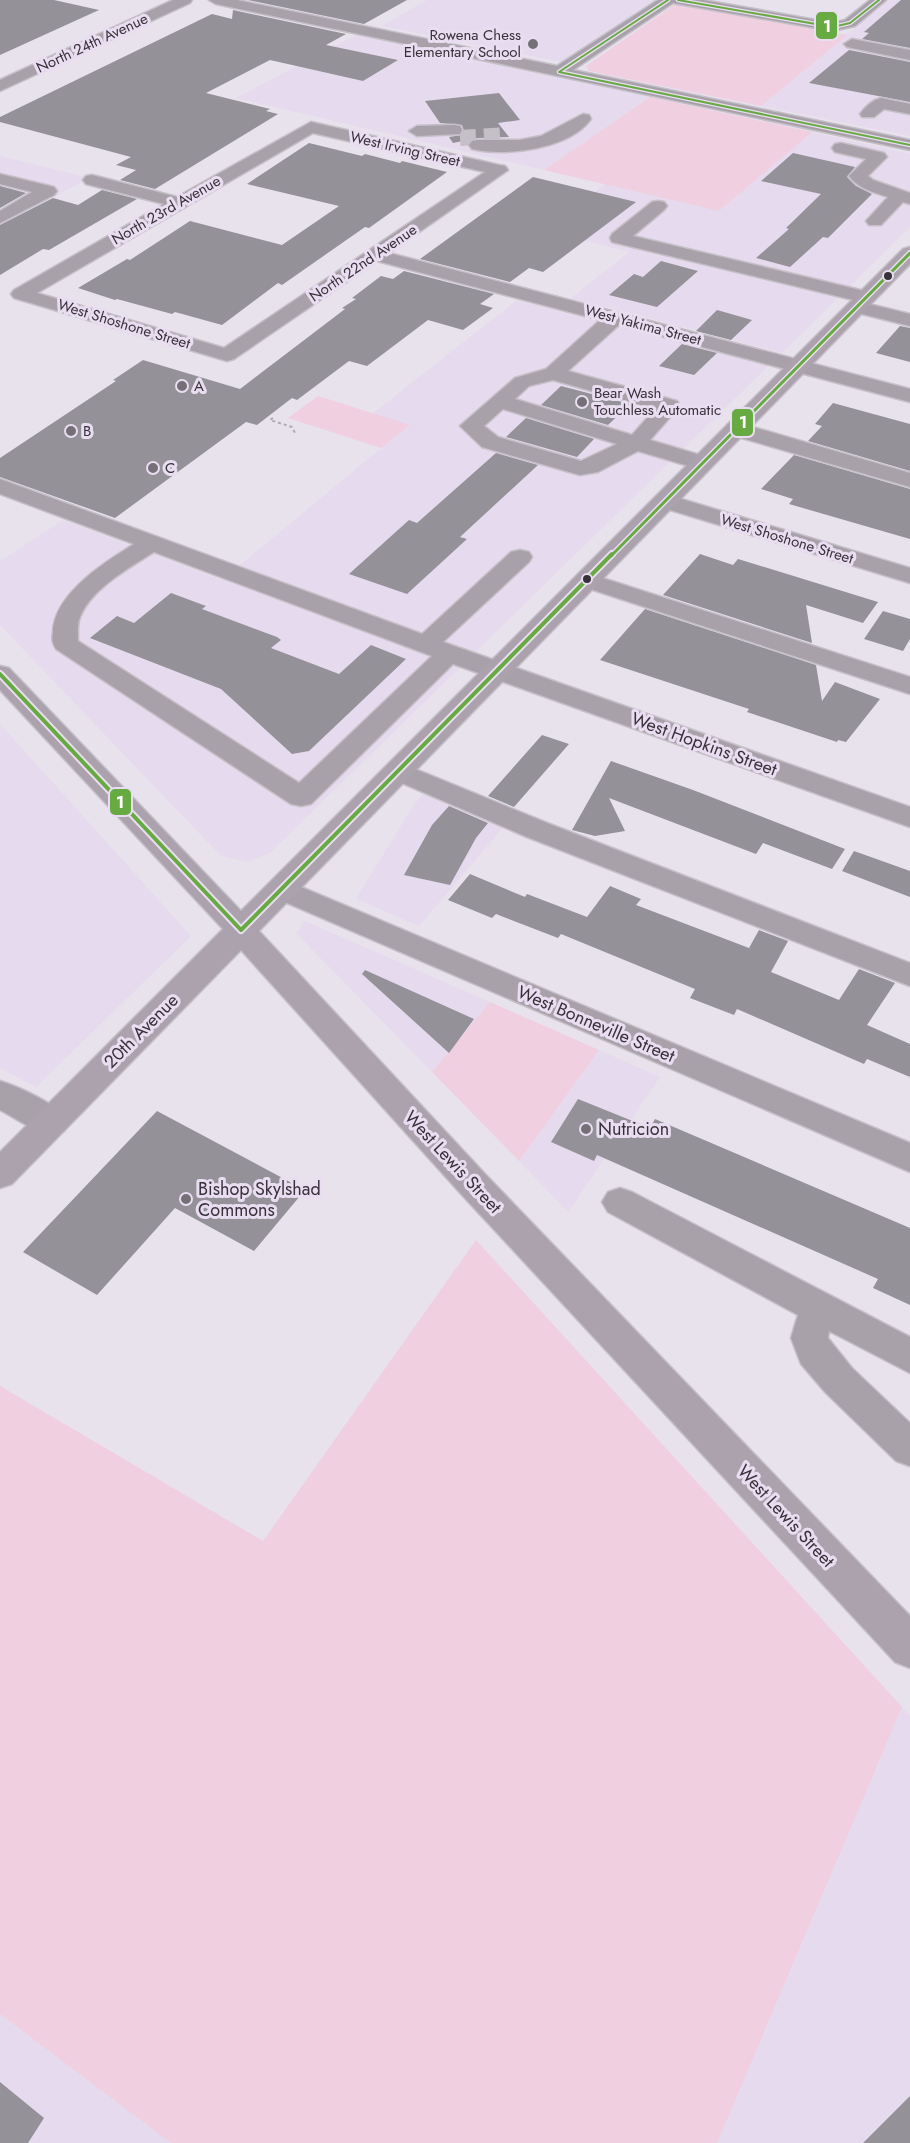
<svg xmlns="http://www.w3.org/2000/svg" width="910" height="2143" font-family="Jost,sans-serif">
<rect width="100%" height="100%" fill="#e8e2ec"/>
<!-- built -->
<path fill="#e6daee" d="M 427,0 L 658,0 L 566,63 L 382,26 Z
M 889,0 L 910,0 L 910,136 L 761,106 Z
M 356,35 L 650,97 L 544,170 L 236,98 Z
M 812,132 L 910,154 L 910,227 L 782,353 L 571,298 L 629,252 L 544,230 L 605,184 L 719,211 Z
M 0,156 L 89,178 L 0,226 Z
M 517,300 L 768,366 L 270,853 L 248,862 L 221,856 L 0,625 L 0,561 L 63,520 L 222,580 L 409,425 L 372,414 Z
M 0,724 L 191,936 L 36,1087 L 0,1068 Z
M 437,778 L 517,811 L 419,926 L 356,899 L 413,806 Z
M 305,921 L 490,1002 L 432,1072 L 296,933 Z
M 599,1050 L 660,1077 L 568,1212 L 519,1161 Z
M 902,1707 L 910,1716 L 910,2143 L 717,2143 Z
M 0,2014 L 171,2143 L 0,2143 Z"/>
<!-- green -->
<path fill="#efcfe0" d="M 677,3 L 847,35 L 761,106 L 589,71 L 586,66 Z
M 650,97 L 812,132 L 719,211 L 544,170 Z
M 318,396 L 410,425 L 381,448 L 288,418 Z
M 490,1002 L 599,1050 L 519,1161 L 432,1072 Z
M 476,1240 L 902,1707 L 717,2143 L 171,2143 L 0,2014 L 0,1386 L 263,1541 Z"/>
<!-- building -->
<path fill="#949199" d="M 0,0 L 54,0 L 99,10 L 0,55 Z
M 248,0 L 407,0 L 364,24 Z
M 901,0 L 910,0 L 910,48 L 862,39 L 869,33 L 864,32 Z
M 233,10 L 346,34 L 326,45 L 398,60 L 363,81 L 270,60 L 206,93 L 270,109 L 266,111 L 278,114 L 155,189 L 120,180 L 136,170 L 116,165 L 131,157 L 0,122 L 0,117 L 212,14 L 232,19 Z
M 849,50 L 910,62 L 910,102 L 809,83 Z
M 499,93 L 520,120 L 498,123 L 509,137 L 478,138 L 453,143 L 449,137 L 462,135 L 464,131 L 462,125 L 440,123 L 425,101 Z
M 309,143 L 362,156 L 365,154 L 400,163 L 402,161 L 447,172 L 369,228 L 365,227 L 282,285 L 278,283 L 222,325 L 175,312 L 172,314 L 117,299 L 115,300 L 78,288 L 127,259 L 130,260 L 190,221 L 282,245 L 339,206 L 247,184 Z
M 793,153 L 855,167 L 847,177 L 856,186 L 872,194 L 828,238 L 823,237 L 790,267 L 756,258 L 789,229 L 786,228 L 821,194 L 761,181 Z
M 533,177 L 636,202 L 543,272 L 529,268 L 510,282 L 420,259 Z
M 0,186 L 26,193 L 0,208 Z
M 102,190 L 137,199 L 49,250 L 43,249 L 0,275 L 0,225 L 53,198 L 78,205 Z
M 661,261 L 698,271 L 657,307 L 609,295 L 634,274 L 643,277 Z
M 404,271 L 494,294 L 480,304 L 493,308 L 463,330 L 428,320 L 367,366 L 349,361 L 297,400 L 292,398 L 257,425 L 246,422 L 115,518 L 0,477 L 0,458 L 116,381 L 113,380 L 143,360 L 240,389 L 345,309 L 342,308 L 356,299 L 352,298 L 381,276 L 393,279 Z
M 717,310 L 752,320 L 731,340 L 696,331 Z
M 900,326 L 910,328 L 910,362 L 876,353 Z
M 682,344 L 717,353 L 694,375 L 659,366 Z
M 561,386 L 630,404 L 608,425 L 541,405 Z
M 833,403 L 910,424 L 910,471 L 808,441 L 822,426 L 815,424 Z
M 526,418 L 594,439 L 577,457 L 506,437 Z
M 496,453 L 538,465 L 460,537 L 467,539 L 407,594 L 349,574 L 409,520 L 417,523 Z
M 794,455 L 910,489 L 910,539 L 789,504 L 793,499 L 761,489 Z
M 700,554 L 733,565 L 738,559 L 878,602 L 863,623 L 806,605 L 812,643 L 663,595 Z
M 171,593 L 206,606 L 202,609 L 277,637 L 281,640 L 271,648 L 339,674 L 371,645 L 406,659 L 309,751 L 292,754 L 221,689 L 90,638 L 117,616 L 134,623 Z
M 645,609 L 816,665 L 822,701 L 835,682 L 880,699 L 846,742 L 838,740 L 837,742 L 747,712 L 749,709 L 600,660 Z
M 883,611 L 910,619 L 910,639 L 903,651 L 864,639 Z
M 542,735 L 569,744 L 514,807 L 488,796 Z
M 611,761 L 693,790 L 845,849 L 832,869 L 763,843 L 756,854 L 609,798 L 625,831 L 595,836 L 572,830 Z
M 449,806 L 488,823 L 476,838 L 450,885 L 404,875 L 432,825 Z
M 854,851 L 910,871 L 910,897 L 842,871 Z
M 470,874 L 525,897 L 527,894 L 587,917 L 610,886 L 641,899 L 636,905 L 749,948 L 759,930 L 788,941 L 771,972 L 839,1000 L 859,969 L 895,983 L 867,1025 L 910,1044 L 910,1077 L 867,1059 L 864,1064 L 737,1009 L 734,1015 L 690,998 L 695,989 L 561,934 L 558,938 L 496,914 L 492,918 L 448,900 Z
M 365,970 L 474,1019 L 449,1053 L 362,974 Z
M 578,1099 L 650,1128 L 655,1119 L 910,1228 L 910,1305 L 873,1288 L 878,1279 L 597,1155 L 594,1161 L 551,1142 Z
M 157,1111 L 305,1190 L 254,1251 L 175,1208 L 97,1295 L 23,1252 Z
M 0,2082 L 44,2118 L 28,2143 L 0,2143 Z
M 910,2096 L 910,2143 L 863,2143 Z"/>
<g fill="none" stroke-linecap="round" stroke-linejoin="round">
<!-- minor-tunnel -->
<path stroke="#c5bfc8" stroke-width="16" stroke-dasharray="16 8" stroke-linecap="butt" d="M 460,138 L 507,135"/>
<defs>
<path id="minor" d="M 173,0 L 192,0 L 190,3 L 0,91 L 0,80 Z
M 209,0 L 237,0 L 557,66 L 658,0 L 703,0 L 833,23 L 845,20 L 870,0 L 886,0 L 855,26 L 833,31 L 673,3 L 573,70 L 910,140 L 910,150 L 216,4 Z
M 852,39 L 910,50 L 910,60 L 847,47 L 844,44 Z
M 881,98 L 910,104 L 910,114 L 884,109 L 874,117 L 862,117 L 860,114 C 865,107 873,100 881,98 Z
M 583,114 L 589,115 L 591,119 C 570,149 506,157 472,149 L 469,145 L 472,141 L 478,140 L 520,140 L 541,136 Z
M 311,122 L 499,165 L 505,166 L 508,170 L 389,253 L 910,389 L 910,402 L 619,325 L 568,371 L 677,401 L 680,406 L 650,440 L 710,458 L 713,463 L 710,468 L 702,470 L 638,451 L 598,472 L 580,475 L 482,447 L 460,426 L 515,378 L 546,369 L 600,320 L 377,261 L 234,359 L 227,361 L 14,298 L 11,294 L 14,290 L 164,204 L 86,184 L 83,180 L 86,176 L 92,175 L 177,197 ZM 313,133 L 485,172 L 224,348 L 37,293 ZM 553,380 L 655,409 L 632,435 L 515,399 L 529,386 ZM 503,409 L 617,444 L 581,461 L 498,437 L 484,426 Z
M 454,125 L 460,126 L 462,130 L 460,134 L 417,136 L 409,131 L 417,126 Z
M 841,143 L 884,153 L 887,157 L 868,176 L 873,180 L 910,193 L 910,204 L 903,202 L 881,225 L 869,225 L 866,221 L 888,197 C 873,192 859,189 849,176 L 866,159 L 835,152 L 832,148 L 835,144 Z
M 0,174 L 54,187 L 57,191 L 54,195 L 0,223 L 0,211 L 32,192 L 0,184 Z
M 658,201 L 664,202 L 667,206 L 664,210 L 633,236 L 873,293 L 876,297 L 873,301 L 866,303 L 612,242 L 610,238 L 612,234 L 652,202 Z
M 857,301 L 910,314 L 910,326 L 850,311 L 847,307 L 850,303 Z
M 736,422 L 910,473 L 910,487 L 728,434 L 725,429 L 728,424 Z
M 0,479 L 422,634 L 511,552 L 520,550 L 529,552 L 532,557 L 529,562 L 443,642 L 910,807 L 910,827 L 453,664 L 311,804 L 301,806 L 291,804 L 56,649 C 52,643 52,639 53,632 C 54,594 105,562 134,544 L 0,494 ZM 154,552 L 432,656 L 299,783 L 78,641 C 78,633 77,625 80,617 C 92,588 129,568 154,552 Z
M 665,494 L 910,568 L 910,583 L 657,506 L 653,501 L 657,496 Z
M 587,573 L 910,677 L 910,694 L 578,585 L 575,580 L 578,575 Z
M 398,762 L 547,823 L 910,963 L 910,986 L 527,837 L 388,777 L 384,771 L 388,765 Z
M 282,879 L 910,1143 L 910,1172 L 271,896 L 267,889 L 271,882 Z
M 0,1081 C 19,1087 60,1105 69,1122 L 64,1131 C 41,1139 20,1120 0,1110 Z
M 620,1188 L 632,1192 L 910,1337 L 910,1373 L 829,1331 L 828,1338 L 852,1368 L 910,1423 L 910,1466 L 896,1461 L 825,1392 L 801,1364 L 791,1338 L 798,1315 L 608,1212 L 602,1202 L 608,1192 Z"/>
<path id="major" d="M 910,247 L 910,264 L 259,931 L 486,1175 L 910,1616 L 910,1668 L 895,1662 L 462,1195 L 241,950 L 12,1184 L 0,1188 L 0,1152 L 223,929 L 0,690 L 0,666 L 9,668 L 241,911 L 903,249 Z"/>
</defs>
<!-- minor casing -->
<use href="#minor" stroke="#c5c0c8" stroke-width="3"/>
<!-- major casing -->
<use href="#major" stroke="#c5c0c8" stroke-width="3"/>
<!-- path -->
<path stroke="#b1aab1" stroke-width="2" stroke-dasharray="3 3" stroke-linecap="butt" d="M 273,418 L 270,420 L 292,427 L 295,433"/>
<!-- minor -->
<use href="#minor" fill="#a9a1a9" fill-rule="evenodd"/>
<!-- major -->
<use href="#major" fill="#aca2ad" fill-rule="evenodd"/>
<defs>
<path id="bus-1-far2" d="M 678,0 L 833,27 L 850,23 L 879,0
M 559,72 L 910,145
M 559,72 L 668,0"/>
<path id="bus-1-far1" d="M 611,556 L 910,253"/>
<path id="bus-1" d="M 0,674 L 241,930
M 241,930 L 612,554"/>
</defs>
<!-- bus-1-far2 casing -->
<use href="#bus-1-far2" stroke="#e9ddf1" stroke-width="4.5"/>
<!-- bus-1-far1 casing -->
<use href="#bus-1-far1" stroke="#e9ddf1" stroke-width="6"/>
<!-- bus-1 casing -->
<use href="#bus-1" stroke="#e9ddf1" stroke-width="8"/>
<!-- bus-1-far2 -->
<use href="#bus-1-far2" stroke="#68aa42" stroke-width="2"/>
<!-- bus-1-far1 -->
<use href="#bus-1-far1" stroke="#68aa42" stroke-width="3"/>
<!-- bus-1 -->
<use href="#bus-1" stroke="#68aa42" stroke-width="4"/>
</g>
<!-- markers -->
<g fill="#757078" stroke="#e9ddf1" stroke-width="2">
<circle cx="533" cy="44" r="6"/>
<circle cx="182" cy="386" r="6"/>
<circle cx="582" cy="402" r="6"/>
<circle cx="71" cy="431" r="6"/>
<circle cx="153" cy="468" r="6"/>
<circle cx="586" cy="1129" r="6"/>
<circle cx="186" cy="1199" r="6"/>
</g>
<g fill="#37323a" stroke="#e9ddf1" stroke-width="2">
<circle cx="888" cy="276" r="5"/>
<circle cx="587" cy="579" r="5"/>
</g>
<g text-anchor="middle" stroke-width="6" stroke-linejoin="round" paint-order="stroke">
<!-- far-poi labels -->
<g font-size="15" fill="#37323a" stroke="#e9ddf1" text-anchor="start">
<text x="521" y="40" text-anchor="end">Rowena Chess<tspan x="521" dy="17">Elementary School</tspan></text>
<text x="194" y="391">A</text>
<text x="594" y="398">Bear Wash<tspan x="594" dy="17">Touchless Automatic</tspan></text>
<text x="83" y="436">B</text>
<text x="165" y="473">C</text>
</g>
<!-- far-street labels -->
<g font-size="15" fill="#37323a" stroke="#e9ddf1">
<text transform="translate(92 43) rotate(-25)" y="5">North 24th Avenue</text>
<text transform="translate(405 149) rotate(13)" y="5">West Irving Street</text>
<text transform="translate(166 210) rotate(-30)" y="5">North 23rd Avenue</text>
<text transform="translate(363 263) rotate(-34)" y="5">North 22nd Avenue</text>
<text transform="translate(124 324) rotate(17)" y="5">West Shoshone Street</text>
<text transform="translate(643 325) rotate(15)" y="5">West Yakima Street</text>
<text transform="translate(787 539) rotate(17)" y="5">West Shoshone Street</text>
</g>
<!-- street labels -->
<g font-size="18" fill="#37323a" stroke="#e9ddf1">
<text transform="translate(704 744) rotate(20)" y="6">West Hopkins Street</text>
<text transform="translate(596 1024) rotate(23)" y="6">West Bonneville Street</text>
<text transform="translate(141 1031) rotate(-45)" y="6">20th Avenue</text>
<text transform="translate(453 1162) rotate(47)" y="6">West Lewis Street</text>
<text transform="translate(786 1516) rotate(47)" y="6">West Lewis Street</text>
</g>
<!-- poi labels -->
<g font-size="18" fill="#37323a" stroke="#e9ddf1" text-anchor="start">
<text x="598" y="1135">Nutricion</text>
<text x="198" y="1195">Bishop Skylshad<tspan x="198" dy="21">Commons</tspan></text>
</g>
</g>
<g stroke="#e9ddf1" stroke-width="2">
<rect x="815" y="11" width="23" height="29" rx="6" fill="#68aa42"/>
<rect x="731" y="408" width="23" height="29" rx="6" fill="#68aa42"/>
<rect x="109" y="788" width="23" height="28" rx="6" fill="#68aa42"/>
</g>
<g font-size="16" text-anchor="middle" font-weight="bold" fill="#fff">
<text x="827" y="32">1</text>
<text x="743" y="428">1</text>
<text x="120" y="808">1</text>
</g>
</svg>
